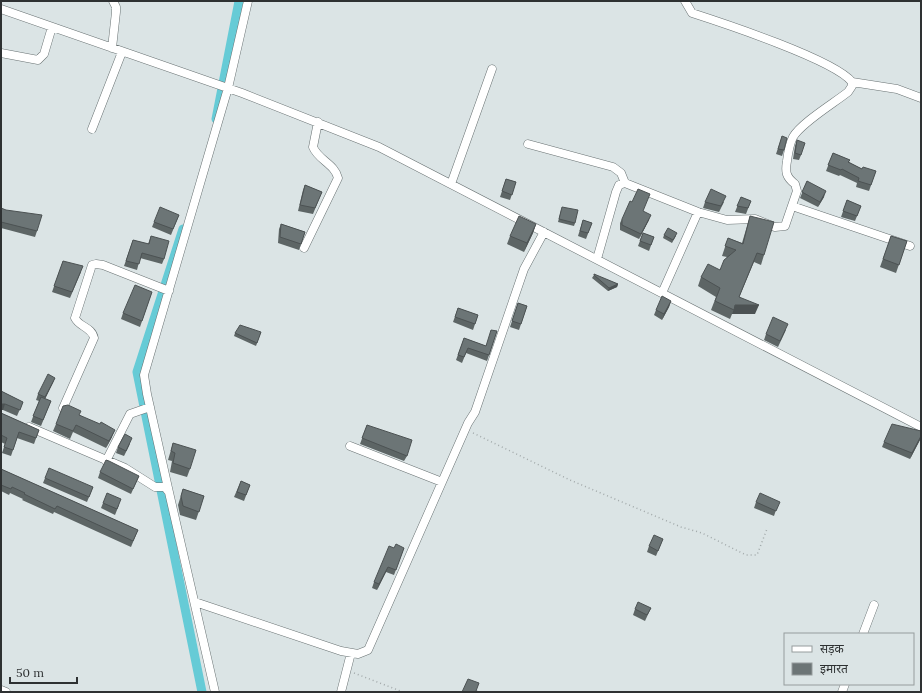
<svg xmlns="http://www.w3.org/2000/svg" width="922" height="693" font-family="Lora,'Noto Sans Devanagari',serif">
<rect width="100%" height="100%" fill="#dbe4e5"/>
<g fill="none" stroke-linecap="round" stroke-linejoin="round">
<!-- canal -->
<path stroke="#66cbd6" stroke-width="9" d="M 216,119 L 239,1
M 183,229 L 137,372 L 202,692"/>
<defs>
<path id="street" d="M 1,9 L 242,93 L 379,147 L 921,427
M 112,48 L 116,12 L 116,7 L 113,1
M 1,53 L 38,60 L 44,54 L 52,27
M 852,82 L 897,89 L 921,98
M 92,129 L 122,52
M 528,144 L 613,167 L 621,173 L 625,183
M 451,184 L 492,69
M 792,206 L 910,246
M 304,248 L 338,178 C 335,164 318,160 313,147 L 318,122
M 597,259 L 616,192 L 619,185 L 625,183 L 698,212 L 727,220 L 755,219 L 775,227 L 785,226 L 797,191 L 795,184 C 786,177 785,172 787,161 C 788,153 789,145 793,137 C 801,123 834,103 848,92 L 852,86 L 852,82 C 835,60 723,23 692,13 L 685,1
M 662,293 L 698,212
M 63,408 L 94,338 C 92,327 79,327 75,318 L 92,265 L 96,264 L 103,265 L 169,291
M 29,427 L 125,468 L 155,487 L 165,487 L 168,491
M 350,446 L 442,482
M 106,461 L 130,414 L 150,407
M 195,602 L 341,651 L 358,654 L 368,650 L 468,423 L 475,412 L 524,269 L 544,232
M 863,634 L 874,605
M 1,690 L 6,692
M 215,692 L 168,488 L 147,394 L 144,375 L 228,88 L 248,1
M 341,692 L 351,653
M 842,692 L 845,684"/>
</defs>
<!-- street casing -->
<use href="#street" stroke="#697273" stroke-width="9"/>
<!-- path -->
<path stroke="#a2a9aa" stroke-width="1.5" stroke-dasharray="1 3" stroke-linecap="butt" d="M 473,433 L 570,480 L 681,527 L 702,533 L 746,555 L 757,555 L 767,529
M 354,673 L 403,692"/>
<!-- street -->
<use href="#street" stroke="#fff" stroke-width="8"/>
</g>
<!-- wall -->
<path fill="#5d6565" d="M 782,136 L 784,150 L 782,156 L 776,154 Z
M 797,140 L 801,155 L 799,160 L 793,159 L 795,146 Z
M 833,153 L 850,160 L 849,162 L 862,169 L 876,171 L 869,191 L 856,187 L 857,183 L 840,175 L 839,176 L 826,171 Z
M 506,179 L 516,182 L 510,200 L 500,197 Z
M 807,181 L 824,197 L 818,207 L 800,198 Z
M 305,185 L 322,192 L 313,214 L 298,211 L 303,190 Z
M 741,197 L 751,201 L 746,214 L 735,212 Z
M 847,200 L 861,206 L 855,221 L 841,217 Z
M 705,202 L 724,202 L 719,212 L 703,208 Z
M 1,208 L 37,231 L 35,237 L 1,228 Z
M 561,210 L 575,223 L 574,226 L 558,222 Z
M 643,212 L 649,220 L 639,239 L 620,230 L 620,223 L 622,219 Z
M 179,215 L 171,235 L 152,227 L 154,222 Z
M 750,216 L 764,255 L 761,265 L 754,262 L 739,297 L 755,314 L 732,314 L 730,319 L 711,310 L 716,297 L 698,286 L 701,277 L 720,270 L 727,257 L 722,256 L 728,238 L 742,243 Z
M 583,220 L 592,223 L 586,239 L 578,236 Z
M 281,224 L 305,232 L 299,250 L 278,243 L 279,229 Z
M 536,224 L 533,233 L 524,252 L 507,244 L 510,236 Z
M 643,233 L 654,237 L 649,251 L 638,246 Z
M 664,235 L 676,236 L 672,243 L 663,238 Z
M 151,236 L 164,259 L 162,264 L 140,258 L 137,270 L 124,266 L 133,240 L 148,244 Z
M 891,236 L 907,241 L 896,273 L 880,267 Z
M 63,261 L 81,272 L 70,298 L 52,292 Z
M 594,275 L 618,284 L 617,287 L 608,291 L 592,278 Z
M 152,292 L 140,327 L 121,319 L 123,313 Z
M 671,301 L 669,307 L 662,320 L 654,315 L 656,310 Z
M 518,303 L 527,306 L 519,330 L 510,327 Z
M 458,308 L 478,315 L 473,330 L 453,322 Z
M 786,330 L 778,347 L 764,340 L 766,334 Z
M 497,331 L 487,361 L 466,353 L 462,363 L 456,360 L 464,338 L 486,346 Z
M 261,332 L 256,346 L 234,336 L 235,333 Z
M 55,378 L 45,399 L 51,401 L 41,426 L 31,422 L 39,401 L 36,400 L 38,394 Z
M 1,391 L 23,402 L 17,416 L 3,410 L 1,410 Z
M 1,413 L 39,430 L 34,444 L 17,438 L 11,456 L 2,453 L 5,444 L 1,442 Z
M 80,415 L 112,437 L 106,448 L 73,432 L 70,439 L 53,431 L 56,424 Z
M 367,425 L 407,456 L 404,461 L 360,444 Z
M 921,431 L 921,438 L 910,459 L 882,447 L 884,442 Z
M 173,443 L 190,469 L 187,477 L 170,472 L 172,461 L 168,460 Z
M 130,444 L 124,456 L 116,453 L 118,447 Z
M 1,469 L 138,530 L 131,547 L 54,512 L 53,514 L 22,500 L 23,499 L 10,493 L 9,495 L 1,491 Z
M 100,472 L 139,476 L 131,494 L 98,478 Z
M 45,478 L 93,487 L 87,502 L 43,483 Z
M 241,481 L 250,485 L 244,501 L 234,497 Z
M 183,489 L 204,496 L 196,520 L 180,515 L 178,505 Z
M 756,502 L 777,507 L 774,516 L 754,508 Z
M 103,503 L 119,505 L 115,515 L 101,508 Z
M 663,539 L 656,556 L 647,552 L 649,546 Z
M 394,548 L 404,548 L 394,575 L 386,572 L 377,590 L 372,588 L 374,582 Z
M 651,608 L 645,621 L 633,615 L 635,609 Z"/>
<!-- shaded-wall -->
<path fill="#4c5253" d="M 826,191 L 824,197 L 818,207 L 820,202 Z
M 651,215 L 649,220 L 639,239 L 641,234 Z
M 536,224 L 533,233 L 524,252 L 527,243 Z
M 757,253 L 736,305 L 759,305 L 755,314 L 732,314 L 730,319 Z
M 618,284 L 617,287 L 608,291 L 609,288 Z
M 671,301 L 669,307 L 662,320 L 664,314 Z
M 55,378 L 53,383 L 43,403 L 45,397 Z
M 1,404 L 5,404 L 3,410 L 1,410 Z
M 115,430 L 112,437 L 106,448 L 109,441 Z
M 921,436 L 921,438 L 910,459 L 912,453 Z
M 388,567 L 386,572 L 377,590 L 379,584 Z"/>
<!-- building -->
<path fill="#6c7576" stroke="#4c5253" d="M 782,136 L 787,138 L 784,150 L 778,149 Z
M 797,140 L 805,143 L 801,155 L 795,153 Z
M 833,153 L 850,160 L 848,162 L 862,169 L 863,167 L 876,171 L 871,185 L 858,181 L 859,178 L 842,169 L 841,170 L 828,165 Z
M 506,179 L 516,182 L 512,195 L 502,191 Z
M 807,181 L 826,191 L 820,202 L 802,192 Z
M 305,185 L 322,192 L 315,208 L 300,205 Z
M 638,189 L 650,194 L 643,211 L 651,215 L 641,234 L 622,225 L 622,219 L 630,201 L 632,202 Z
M 711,189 L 726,196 L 721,206 L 705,202 Z
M 741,197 L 751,201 L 748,208 L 737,206 Z
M 847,200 L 861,206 L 857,216 L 843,211 Z
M 160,207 L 179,215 L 173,229 L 154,222 Z
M 562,207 L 578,210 L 575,223 L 559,219 Z
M 1,208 L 6,210 L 42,215 L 37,231 L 1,222 Z
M 519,216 L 536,224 L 527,243 L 510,236 Z
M 750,216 L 774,222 L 764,255 L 757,253 L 739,297 L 759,305 L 735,305 L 734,310 L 715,301 L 720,288 L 701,277 L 708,264 L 720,270 L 724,260 L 736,250 L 725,246 L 728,238 L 743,244 Z
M 583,220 L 592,223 L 588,233 L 580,231 Z
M 281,224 L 305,232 L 301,244 L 280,237 Z
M 668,228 L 677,233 L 673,240 L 664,235 Z
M 643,233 L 654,237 L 651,245 L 640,241 Z
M 151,236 L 169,241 L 164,259 L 142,253 L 139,264 L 126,261 L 133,240 L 149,244 Z
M 891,236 L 907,241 L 899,265 L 883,259 Z
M 63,261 L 83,266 L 72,292 L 54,286 Z
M 594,274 L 618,284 L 609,288 L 594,275 Z
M 135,285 L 152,292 L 142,321 L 123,313 Z
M 662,296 L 671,301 L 664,314 L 656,310 Z
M 518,303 L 527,306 L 521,324 L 512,321 Z
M 458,308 L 478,315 L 475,324 L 455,317 Z
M 773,317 L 788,324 L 780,341 L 766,334 Z
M 240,325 L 261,332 L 257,343 L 235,333 Z
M 491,330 L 497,331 L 489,355 L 468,348 L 464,357 L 458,355 L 464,338 L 486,346 Z
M 48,374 L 55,378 L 45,397 L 38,394 Z
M 1,391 L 23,402 L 20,410 L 5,404 L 1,404 Z
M 41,397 L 51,401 L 43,420 L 33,416 Z
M 68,405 L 81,411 L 79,415 L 100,424 L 101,422 L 115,430 L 109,441 L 76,425 L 73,431 L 56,424 L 63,406 Z
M 1,413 L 39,430 L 36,438 L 19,432 L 13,450 L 4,447 L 7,438 L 1,435 Z
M 892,424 L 921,431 L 921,436 L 912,453 L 884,442 Z
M 367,425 L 412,440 L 407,456 L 362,438 Z
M 125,434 L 132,438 L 126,451 L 118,447 Z
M 173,443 L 196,450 L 190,469 L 173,463 L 175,453 L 171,451 Z
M 106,460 L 109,461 L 139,476 L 133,489 L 100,472 Z
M 49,468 L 93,487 L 89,497 L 45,478 Z
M 1,469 L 138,530 L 133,541 L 57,506 L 55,509 L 24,494 L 25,493 L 12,487 L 11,489 L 1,485 Z
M 241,481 L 250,485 L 246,495 L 237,492 Z
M 183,489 L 204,496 L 199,512 L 183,506 L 181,496 Z
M 107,493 L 121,499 L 117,509 L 103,503 Z
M 760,493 L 780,502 L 776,511 L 756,502 Z
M 654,535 L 663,539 L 658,551 L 649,546 Z
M 396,544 L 404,548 L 396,570 L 388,567 L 379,584 L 374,582 L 389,546 L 394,548 Z
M 638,602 L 651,608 L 647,615 L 635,609 Z
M 468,679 L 479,683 L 476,691 L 480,692 L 462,692 Z"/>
<!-- border -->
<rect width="922" height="693" fill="none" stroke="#2e3132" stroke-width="4"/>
<!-- legend -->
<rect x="784" y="633" width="130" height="52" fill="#dbe4e5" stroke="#969c9d"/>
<rect x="792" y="646" width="20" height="6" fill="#ffffff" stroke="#969c9d"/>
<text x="820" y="653" font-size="12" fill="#2e3132">सड़क</text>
<rect x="792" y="663" width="20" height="12" fill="#6c7576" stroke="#969c9d"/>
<text x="820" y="673" font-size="12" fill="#2e3132">इमारत</text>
<!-- scale -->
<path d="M10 677v6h67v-6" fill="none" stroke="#2e3132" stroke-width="2"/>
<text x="16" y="677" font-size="12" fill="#2e3132" stroke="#dbe4e5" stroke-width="3" paint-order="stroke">50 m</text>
</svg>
